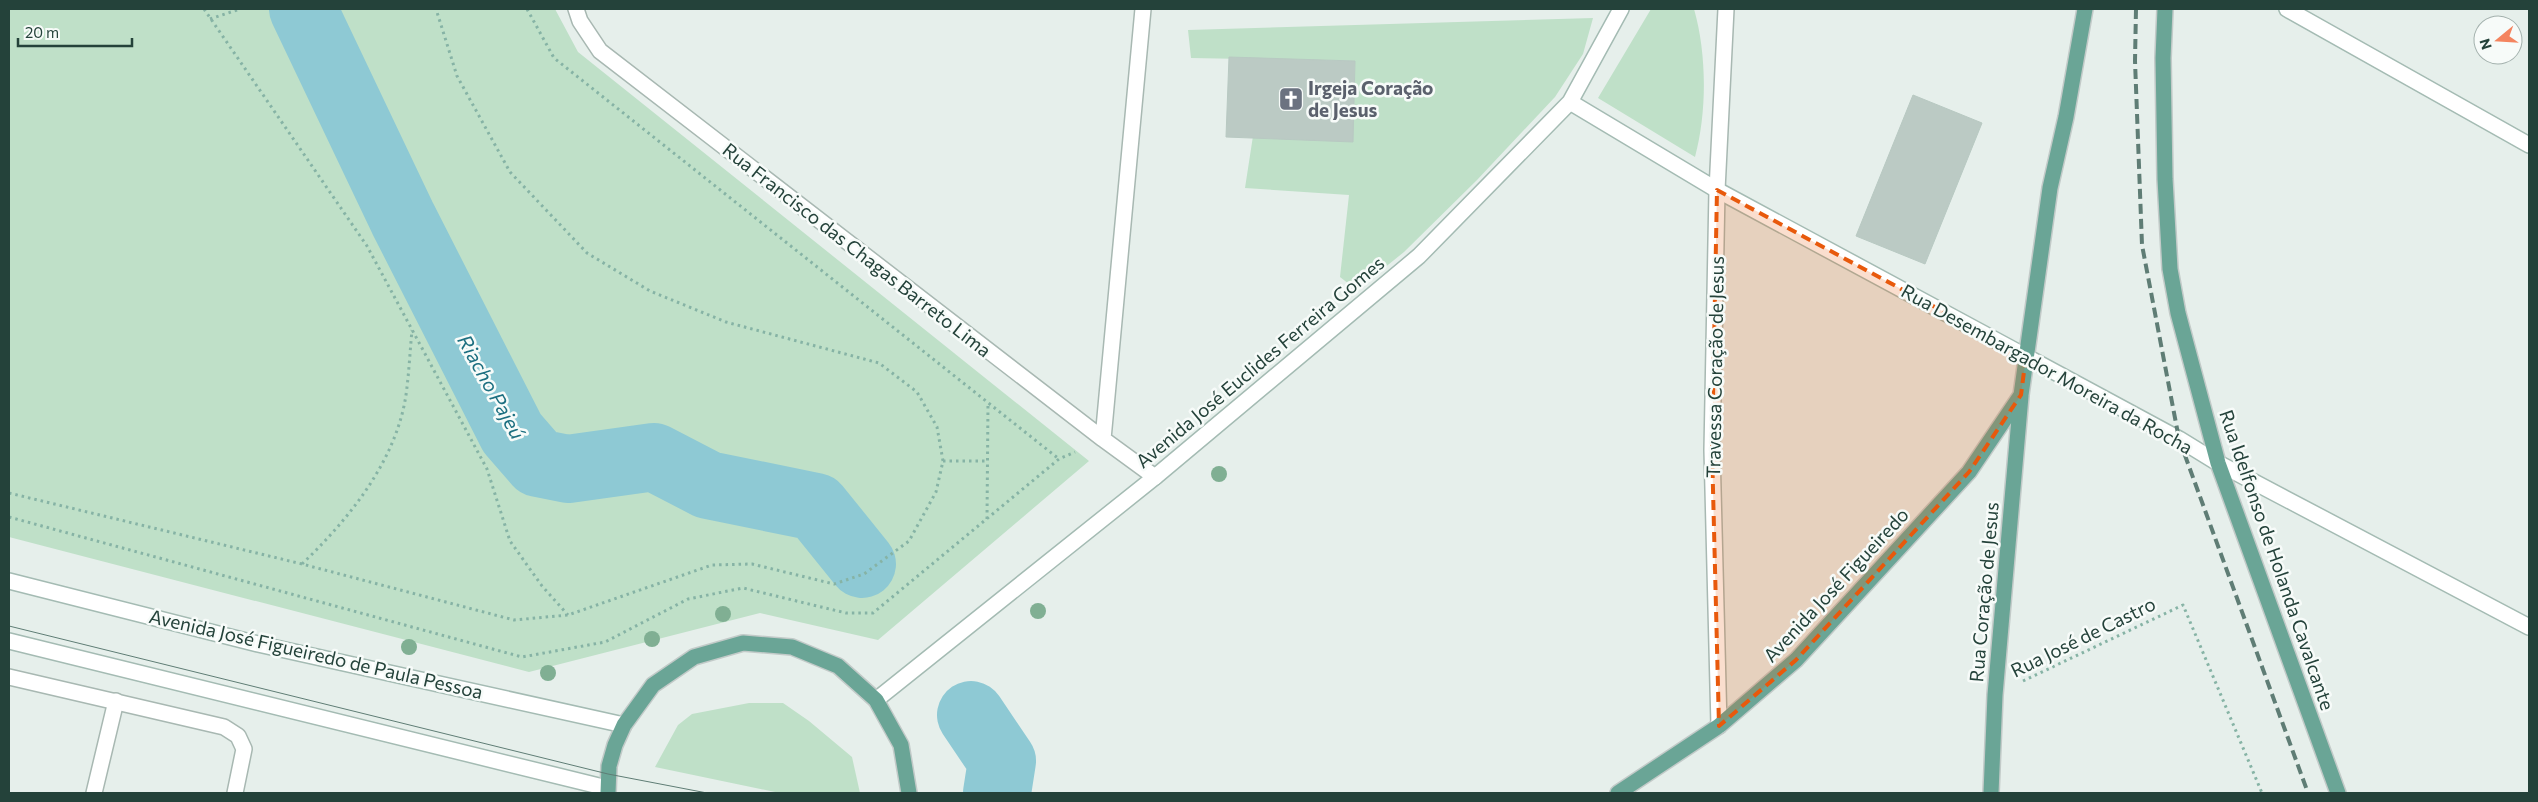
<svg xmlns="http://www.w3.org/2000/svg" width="2538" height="802" font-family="Commissioner,sans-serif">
<rect width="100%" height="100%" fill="#e6efeb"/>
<!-- green -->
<path fill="#bfe0c8" d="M 9,9 L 555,9 L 578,52 L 1089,461 L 878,640 L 760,613 L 529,672 L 9,537 Z
M 1651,9 L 1694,9 C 1707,54 1707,112 1695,157 L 1598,98 Z
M 1593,18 L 1583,54 L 1555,97 L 1477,180 L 1404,252 L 1368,281 L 1349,284 L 1340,277 L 1349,195 L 1245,188 L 1253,136 L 1352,141 L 1355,61 L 1191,58 L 1188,30 Z
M 749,703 L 783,703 L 809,721 L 852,757 L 860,793 L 780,793 L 655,767 L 678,725 L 692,714 Z"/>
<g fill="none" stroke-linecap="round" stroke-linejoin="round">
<!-- river -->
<path stroke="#8ec9d4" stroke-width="68" d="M 303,9 L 403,219 L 512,433 L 538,463 L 568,469 L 654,457 L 708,485 L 816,507 L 862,564
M 971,715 L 1002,761 L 997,793"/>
</g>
<!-- building -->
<path fill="#bbcac4" stroke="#b8c9c2" d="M 1229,57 L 1355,61 L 1353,142 L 1226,137 Z
M 1913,95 L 1982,123 L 1925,264 L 1856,236 Z"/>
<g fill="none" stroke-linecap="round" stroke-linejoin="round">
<defs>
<path id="lane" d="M 94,793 L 116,701"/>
<path id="street" d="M 576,9 L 580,21 L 600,51 L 1103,439 L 1155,477
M 1103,439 L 1143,9
M 9,677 L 224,727 L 238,736 L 244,749 L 235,793
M 1719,726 L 1712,450 L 1717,190 L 1726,9"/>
<path id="secondary" d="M 2287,9 L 2529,145
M 1570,102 L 1717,190 L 2179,439 L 2218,463 L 2529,627
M 9,581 L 258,644 L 624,725
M 9,641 L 607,788
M 876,700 L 1155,477 L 1419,256 L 1570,102 L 1621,9"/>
<path id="primary" d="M 2165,9 L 2163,58 L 2165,179 L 2170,269 L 2178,313 L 2218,463 L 2338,793
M 608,793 L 609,766 L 615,745 L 624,725 L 653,685 L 694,657 L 743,643 L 792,647 L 838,666 L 876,700 L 901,745 L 909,793
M 1618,793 L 1719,726 L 1796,660 L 1969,472 L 2021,395 L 2050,188 L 2066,117 L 2085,9
M 1991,793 L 1995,695 L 2021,396"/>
</defs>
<!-- lane casing -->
<use href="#lane" stroke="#a8b8b2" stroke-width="18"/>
<!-- street casing -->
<use href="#street" stroke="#a8b8b2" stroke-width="18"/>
<!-- secondary casing -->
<use href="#secondary" stroke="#a4bbb3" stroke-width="18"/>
<!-- primary casing -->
<use href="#primary" stroke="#c2cac8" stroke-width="18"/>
<!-- path -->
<path stroke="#86b3a5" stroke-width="3" stroke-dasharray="2.5 4" stroke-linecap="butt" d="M 204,9 L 367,246 L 487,469 L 510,541 L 542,586 L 568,615
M 527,9 L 554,58 L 1059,459
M 210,19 L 240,9
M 943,461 L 987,461
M 9,493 L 302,564 L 514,620 L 568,615 L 712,565 L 752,564 L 834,584 L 864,574 L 909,541 L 936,492 L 943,461 L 937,427 L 917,392 L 879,363 L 726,322 L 650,291 L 587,253 L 510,172 L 457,76 L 436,9
M 9,517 L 522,657 L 605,642 L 688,599 L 743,588 L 846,613 L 873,613 L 1059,459 L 1075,452
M 987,519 L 988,403
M 302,564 C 349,519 396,461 406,395 C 409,373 410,351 412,330
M 2023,681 L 2183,605 L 2262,793"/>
<!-- lane -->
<use href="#lane" stroke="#fff" stroke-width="15"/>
<!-- street -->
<use href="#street" stroke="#fff" stroke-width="15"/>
<!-- secondary -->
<use href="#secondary" stroke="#fff" stroke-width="15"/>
<!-- primary -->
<use href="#primary" stroke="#6aa596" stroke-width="15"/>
<!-- tram -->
<path stroke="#5f7d75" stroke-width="1" d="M 9,626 L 608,774 L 707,793"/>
<!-- rail -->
<path stroke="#5f7d75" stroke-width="4" stroke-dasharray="10 5" stroke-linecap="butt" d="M 2136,9 L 2135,61 L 2142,245 L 2179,439 L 2308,793"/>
</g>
<!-- trees -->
<g fill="#80af93">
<circle cx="1219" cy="474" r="8"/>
<circle cx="1038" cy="611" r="8"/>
<circle cx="723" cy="614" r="8"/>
<circle cx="652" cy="639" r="8"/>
<circle cx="409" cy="647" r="8"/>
<circle cx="548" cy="673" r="8"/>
</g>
<!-- marked area -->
<path fill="#e8590c" fill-opacity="0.2" stroke="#e8590c" stroke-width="4" stroke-dasharray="10 6" stroke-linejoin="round" d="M 1717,190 L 2026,356 L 2021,395 L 1969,472 L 1796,660 L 1719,726 L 1712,450 Z"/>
<!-- icons -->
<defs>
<symbol id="church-square" viewBox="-11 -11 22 22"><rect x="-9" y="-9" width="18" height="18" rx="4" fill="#6b7280" stroke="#f7fbf9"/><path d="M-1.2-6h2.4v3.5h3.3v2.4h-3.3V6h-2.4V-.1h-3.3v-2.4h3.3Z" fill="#fff"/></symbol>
</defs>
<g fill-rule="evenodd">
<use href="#church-square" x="1277" y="85" width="28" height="28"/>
</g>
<g text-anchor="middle" stroke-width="5" stroke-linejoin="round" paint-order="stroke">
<!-- worship labels -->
<g font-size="19" font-weight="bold" fill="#5b616d" stroke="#f7fbf9" text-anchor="start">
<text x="1308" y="95">Irgeja Coração<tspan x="1308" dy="22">de Jesus</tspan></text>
</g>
<!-- street labels -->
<g font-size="19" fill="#24423a" stroke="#f7fbf9">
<text transform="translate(857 250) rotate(38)" y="7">Rua Francisco das Chagas Barreto Lima</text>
<text transform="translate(1260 362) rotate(-40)" y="7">Avenida José Euclides Ferreira Gomes</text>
<text transform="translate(1715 367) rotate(-89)" y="7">Travessa Coração de Jesus</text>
<text transform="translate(2047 369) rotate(29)" y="7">Rua Desembargador Moreira da Rocha</text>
<text transform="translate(2277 560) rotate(71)" y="7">Rua Idelfonso de Holanda Cavalcante</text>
<text transform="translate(1836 585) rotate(-47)" y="7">Avenida José Figueiredo</text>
<text transform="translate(1984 592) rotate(-85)" y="7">Rua Coração de Jesus</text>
<text transform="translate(2083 637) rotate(-26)" y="7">Rua José de Castro</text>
<text transform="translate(316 654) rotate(13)" y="7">Avenida José Figueiredo de Paula Pessoa</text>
</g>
<!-- water labels -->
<g font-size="20" font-style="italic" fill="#1c6f80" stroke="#f7fbf9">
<text transform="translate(491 387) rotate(61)" y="7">Riacho Pajeú</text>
</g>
</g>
<!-- border -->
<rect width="2538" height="802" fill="none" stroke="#24423a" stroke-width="20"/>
<!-- north arrow -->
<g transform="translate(2498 40) rotate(252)"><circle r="24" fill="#f7fbf9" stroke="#a3b1ad"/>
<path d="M0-4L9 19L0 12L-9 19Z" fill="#f4845f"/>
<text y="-8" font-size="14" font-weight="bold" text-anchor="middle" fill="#24423a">N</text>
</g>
<!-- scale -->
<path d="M18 38v8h114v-8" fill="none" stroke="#24423a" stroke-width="2.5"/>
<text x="25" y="38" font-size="15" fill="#24423a" stroke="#f7fbf9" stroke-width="4" paint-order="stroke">20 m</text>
</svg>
